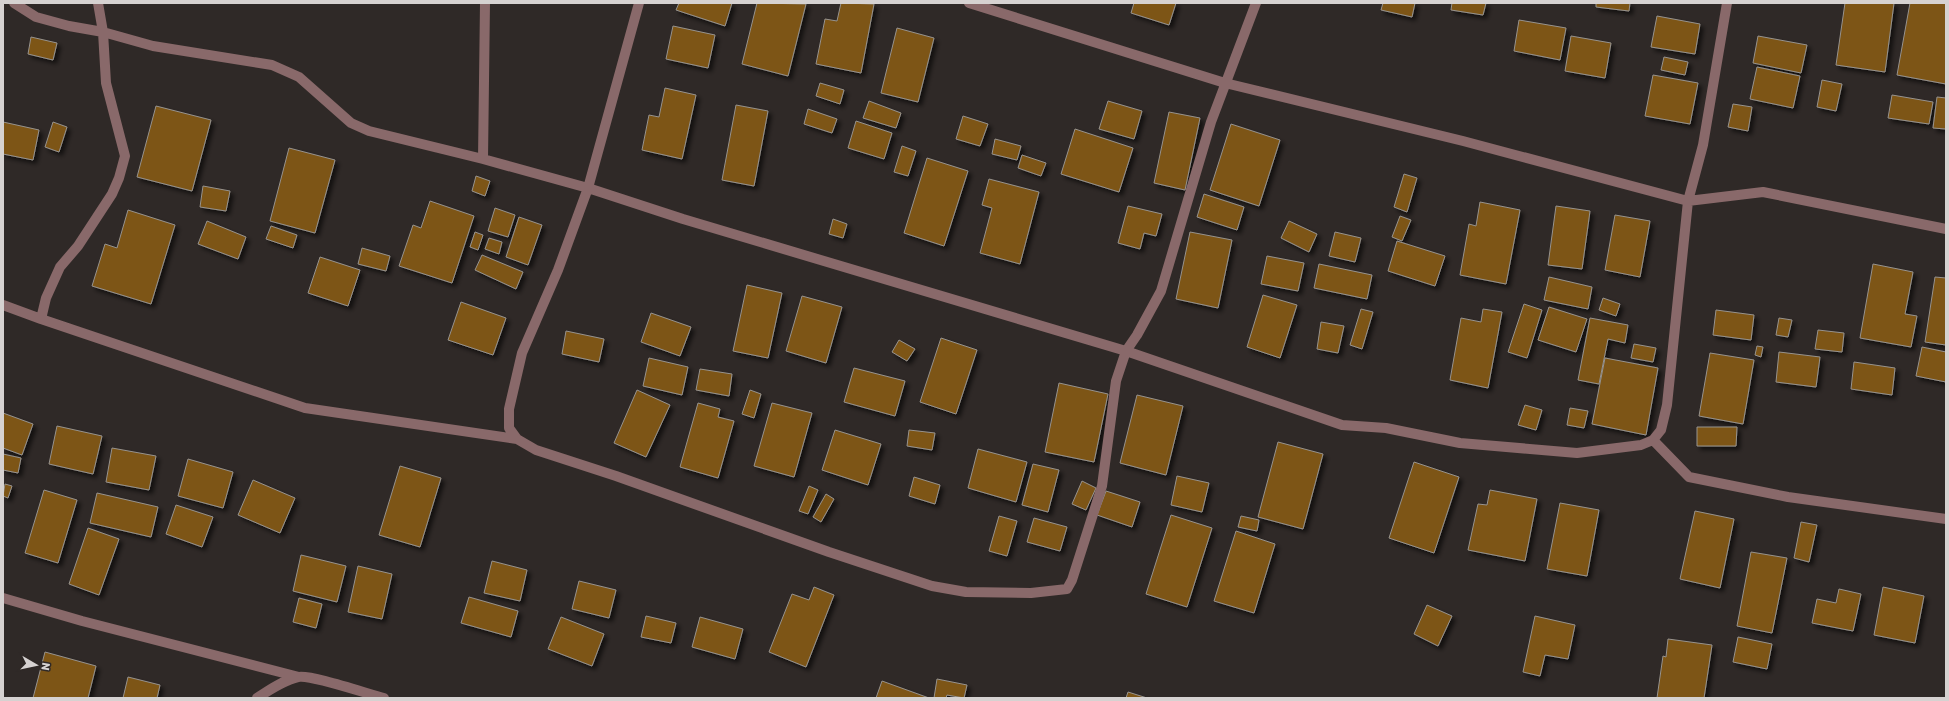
<svg xmlns="http://www.w3.org/2000/svg" width="1949" height="701" font-family="Rubik,sans-serif">
<defs>
<filter id="shadow"><feDropShadow dx="3.5" dy="3.5" stdDeviation="2" flood-color="#0009"/></filter>
</defs>
<rect width="100%" height="100%" fill="#2f2927"/>
<!-- building -->
<path fill="#7d5413" stroke="#97938e" filter="url(#shadow)" d="M 679,3 L 732,3 L 725,26 L 676,10 Z
M 757,3 L 806,4 L 788,76 L 742,64 Z
M 841,3 L 874,4 L 861,73 L 816,64 L 825,19 L 837,21 Z
M 1134,3 L 1176,3 L 1169,25 L 1131,13 Z
M 1383,3 L 1415,3 L 1412,17 L 1381,10 Z
M 1452,3 L 1486,3 L 1483,15 L 1451,10 Z
M 1596,3 L 1630,3 L 1629,11 L 1596,7 Z
M 1845,3 L 1894,3 L 1885,72 L 1836,65 Z
M 1910,3 L 1946,3 L 1946,84 L 1897,75 Z
M 1657,16 L 1700,24 L 1695,54 L 1651,47 Z
M 1519,20 L 1566,28 L 1560,60 L 1514,51 Z
M 673,26 L 715,35 L 708,68 L 666,59 Z
M 897,28 L 934,38 L 918,102 L 881,93 Z
M 1571,36 L 1611,43 L 1605,78 L 1565,71 Z
M 1758,36 L 1807,45 L 1801,73 L 1753,63 Z
M 31,37 L 57,43 L 53,60 L 28,54 Z
M 1664,57 L 1688,62 L 1685,75 L 1661,70 Z
M 1757,67 L 1800,76 L 1793,108 L 1750,99 Z
M 1653,75 L 1698,83 L 1690,124 L 1645,116 Z
M 1822,80 L 1842,84 L 1836,111 L 1817,107 Z
M 820,83 L 844,90 L 840,104 L 816,96 Z
M 665,88 L 696,95 L 682,159 L 642,150 L 649,115 L 659,117 Z
M 1892,95 L 1933,102 L 1929,124 L 1888,118 Z
M 1937,97 L 1946,98 L 1946,129 L 1933,128 Z
M 869,101 L 901,113 L 896,128 L 863,118 Z
M 1108,101 L 1142,111 L 1134,139 L 1099,129 Z
M 1733,104 L 1752,107 L 1748,131 L 1728,127 Z
M 736,105 L 768,111 L 754,186 L 722,180 Z
M 156,106 L 211,120 L 192,191 L 137,177 Z
M 808,109 L 837,119 L 832,133 L 804,124 Z
M 1169,112 L 1200,118 L 1185,190 L 1154,183 Z
M 963,116 L 988,124 L 980,146 L 956,139 Z
M 856,121 L 892,133 L 884,159 L 848,148 Z
M 3,122 L 39,130 L 33,160 L 3,154 Z
M 53,122 L 67,127 L 59,152 L 45,147 Z
M 1231,124 L 1280,140 L 1259,206 L 1210,190 Z
M 1075,129 L 1133,148 L 1119,192 L 1061,174 Z
M 995,139 L 1021,146 L 1017,160 L 992,154 Z
M 902,146 L 916,151 L 908,176 L 894,172 Z
M 289,148 L 335,160 L 315,233 L 270,221 Z
M 1022,155 L 1046,163 L 1041,176 L 1018,168 Z
M 927,158 L 968,171 L 944,246 L 904,233 Z
M 1404,174 L 1417,178 L 1407,212 L 1394,207 Z
M 476,176 L 490,181 L 485,196 L 472,191 Z
M 989,179 L 1039,192 L 1020,264 L 980,253 L 992,208 L 982,205 Z
M 203,186 L 230,191 L 226,211 L 200,207 Z
M 1204,194 L 1244,207 L 1237,230 L 1197,217 Z
M 430,201 L 474,216 L 452,283 L 399,266 L 413,225 L 421,228 Z
M 1480,202 L 1520,210 L 1506,284 L 1460,275 L 1469,224 L 1476,226 Z
M 1128,206 L 1162,214 L 1156,236 L 1144,233 L 1140,249 L 1118,243 Z
M 1556,206 L 1590,211 L 1582,269 L 1548,265 Z
M 495,208 L 515,215 L 508,237 L 488,231 Z
M 128,210 L 175,225 L 151,304 L 92,286 L 105,244 L 117,248 Z
M 1615,215 L 1650,221 L 1640,277 L 1605,270 Z
M 1400,216 L 1411,220 L 1402,241 L 1392,237 Z
M 519,217 L 542,225 L 528,265 L 506,257 Z
M 833,219 L 847,224 L 843,238 L 829,234 Z
M 207,221 L 246,237 L 238,259 L 198,244 Z
M 1289,221 L 1317,234 L 1309,252 L 1281,238 Z
M 271,226 L 297,235 L 293,248 L 266,239 Z
M 475,232 L 483,235 L 478,250 L 470,247 Z
M 1190,232 L 1232,240 L 1218,308 L 1176,299 Z
M 1335,232 L 1361,238 L 1355,262 L 1329,256 Z
M 489,238 L 502,242 L 499,254 L 485,249 Z
M 1397,241 L 1445,256 L 1435,286 L 1388,271 Z
M 362,248 L 390,256 L 386,271 L 358,264 Z
M 482,255 L 523,272 L 516,289 L 475,270 Z
M 1267,256 L 1304,263 L 1298,291 L 1261,284 Z
M 320,257 L 360,270 L 348,306 L 308,293 Z
M 1319,264 L 1372,275 L 1367,299 L 1314,288 Z
M 1873,264 L 1913,272 L 1905,314 L 1917,316 L 1911,347 L 1860,338 Z
M 1549,277 L 1592,287 L 1588,309 L 1544,300 Z
M 1935,277 L 1946,278 L 1946,345 L 1925,342 Z
M 747,285 L 782,293 L 768,358 L 733,351 Z
M 1263,295 L 1297,305 L 1280,358 L 1247,347 Z
M 802,296 L 842,307 L 826,363 L 786,351 Z
M 1603,298 L 1620,304 L 1616,316 L 1599,310 Z
M 461,302 L 506,318 L 493,355 L 448,340 Z
M 1524,304 L 1542,310 L 1527,358 L 1508,352 Z
M 1549,307 L 1587,319 L 1576,352 L 1538,340 Z
M 1361,309 L 1373,312 L 1362,349 L 1350,345 Z
M 1483,309 L 1502,312 L 1488,388 L 1450,380 L 1461,318 L 1481,322 Z
M 1716,310 L 1754,315 L 1751,340 L 1713,335 Z
M 651,313 L 691,327 L 680,356 L 641,342 Z
M 1590,318 L 1628,325 L 1625,343 L 1608,339 L 1599,384 L 1578,380 Z
M 1779,318 L 1792,320 L 1788,337 L 1776,335 Z
M 1321,322 L 1344,326 L 1338,353 L 1317,349 Z
M 1818,330 L 1844,333 L 1842,352 L 1815,349 Z
M 566,331 L 604,339 L 599,362 L 562,354 Z
M 941,338 L 977,350 L 956,414 L 920,402 Z
M 899,340 L 915,349 L 907,361 L 892,352 Z
M 1634,344 L 1656,348 L 1653,362 L 1631,358 Z
M 1757,346 L 1763,347 L 1761,357 L 1755,355 Z
M 1922,347 L 1946,352 L 1946,382 L 1916,376 Z
M 1779,352 L 1820,357 L 1816,387 L 1776,382 Z
M 1710,353 L 1754,360 L 1743,424 L 1699,416 Z
M 649,358 L 688,367 L 682,395 L 643,386 Z
M 1605,358 L 1658,368 L 1646,435 L 1592,424 Z
M 1854,362 L 1895,368 L 1892,395 L 1851,389 Z
M 854,368 L 905,381 L 895,416 L 844,402 Z
M 700,369 L 732,374 L 729,396 L 696,390 Z
M 1059,383 L 1108,394 L 1094,462 L 1045,452 Z
M 637,390 L 670,405 L 646,457 L 614,443 Z
M 750,390 L 761,394 L 754,418 L 742,414 Z
M 1137,395 L 1183,406 L 1166,475 L 1120,463 Z
M 698,403 L 720,409 L 718,417 L 734,421 L 718,478 L 680,467 Z
M 772,403 L 812,413 L 794,477 L 754,466 Z
M 1525,405 L 1542,410 L 1536,430 L 1518,425 Z
M 1570,408 L 1588,411 L 1584,428 L 1567,425 Z
M 3,413 L 33,424 L 22,455 L 3,448 Z
M 57,426 L 102,436 L 93,474 L 49,464 Z
M 1697,427 L 1737,427 L 1736,446 L 1697,446 Z
M 835,430 L 881,444 L 868,485 L 822,470 Z
M 909,430 L 935,433 L 932,450 L 907,446 Z
M 1278,442 L 1323,454 L 1303,529 L 1258,517 Z
M 112,448 L 156,456 L 149,490 L 106,482 Z
M 978,449 L 1027,462 L 1016,502 L 968,488 Z
M 3,454 L 21,458 L 18,473 L 3,470 Z
M 188,459 L 233,472 L 223,508 L 178,496 Z
M 1414,462 L 1459,477 L 1434,553 L 1389,538 Z
M 1033,464 L 1059,470 L 1048,512 L 1022,505 Z
M 400,466 L 441,478 L 420,547 L 379,535 Z
M 1177,476 L 1209,483 L 1202,512 L 1171,505 Z
M 914,477 L 940,485 L 935,504 L 909,496 Z
M 253,480 L 295,498 L 280,533 L 238,515 Z
M 1082,481 L 1096,488 L 1086,510 L 1072,504 Z
M 5,484 L 12,486 L 8,498 L 3,496 Z
M 809,486 L 818,490 L 808,514 L 799,511 Z
M 44,490 L 77,500 L 58,563 L 25,553 Z
M 1490,490 L 1537,499 L 1525,561 L 1468,550 L 1478,504 L 1487,505 Z
M 1106,491 L 1140,502 L 1132,527 L 1097,515 Z
M 97,493 L 158,507 L 151,537 L 90,523 Z
M 826,494 L 834,499 L 821,522 L 813,517 Z
M 1560,503 L 1599,510 L 1587,576 L 1547,569 Z
M 176,505 L 213,517 L 202,547 L 166,534 Z
M 1695,511 L 1734,519 L 1720,588 L 1680,579 Z
M 1171,515 L 1212,528 L 1187,607 L 1146,594 Z
M 999,516 L 1017,521 L 1007,556 L 989,551 Z
M 1241,516 L 1259,520 L 1257,531 L 1238,527 Z
M 1034,518 L 1067,527 L 1060,551 L 1027,542 Z
M 1801,522 L 1817,525 L 1809,562 L 1794,558 Z
M 88,528 L 119,539 L 99,595 L 69,584 Z
M 1236,531 L 1275,544 L 1254,613 L 1214,601 Z
M 1751,552 L 1787,558 L 1772,633 L 1737,626 Z
M 301,555 L 346,566 L 337,602 L 293,591 Z
M 492,561 L 527,570 L 520,601 L 484,593 Z
M 358,566 L 392,574 L 382,619 L 348,612 Z
M 579,581 L 616,590 L 609,618 L 572,609 Z
M 814,587 L 834,595 L 806,667 L 769,652 L 792,594 L 809,600 Z
M 1883,587 L 1924,596 L 1915,643 L 1874,635 Z
M 1839,589 L 1861,594 L 1853,631 L 1812,623 L 1817,599 L 1836,603 Z
M 469,597 L 518,611 L 511,637 L 461,623 Z
M 299,598 L 322,604 L 316,628 L 293,622 Z
M 1427,605 L 1452,616 L 1438,646 L 1414,634 Z
M 646,616 L 676,623 L 671,643 L 641,637 Z
M 1535,616 L 1575,625 L 1568,659 L 1545,655 L 1540,676 L 1523,672 Z
M 561,617 L 604,634 L 592,666 L 548,649 Z
M 700,617 L 743,629 L 735,659 L 692,647 Z
M 1738,637 L 1772,644 L 1767,669 L 1733,662 Z
M 1668,639 L 1712,645 L 1704,698 L 1657,698 L 1663,656 L 1666,657 Z
M 45,652 L 96,666 L 88,698 L 33,698 Z
M 128,677 L 160,685 L 157,698 L 123,698 Z
M 937,679 L 967,685 L 964,698 L 947,695 L 946,698 L 934,698 Z
M 882,681 L 929,698 L 876,698 Z
M 1128,692 L 1147,698 L 1126,698 Z"/>
<g fill="none" stroke-linecap="round" stroke-linejoin="round">
<!-- minor -->
<path stroke="#89696a" stroke-width="10" d="M 14,3 L 36,17 L 69,26 L 103,32 L 153,46 L 272,65 L 299,77 L 351,123 L 369,131 L 483,159 L 588,188 L 683,219 L 1126,351 L 1342,425 L 1386,428 L 1460,443 L 1577,453 L 1641,445 L 1653,440 L 1661,430 L 1667,405 L 1688,201 L 1703,145 L 1727,3
M 639,3 L 588,188 L 558,270 L 522,353 L 509,409 L 509,428 L 517,439 L 536,450 L 616,476 L 829,552 L 932,586 L 966,592 L 1031,593 L 1067,589 L 1072,580 L 1102,486 L 1116,381 L 1126,351 L 1137,335 L 1161,291 L 1211,122 L 1256,3
M 969,3 L 1225,83 L 1463,141 L 1688,201 L 1763,192 L 1946,229
M 483,159 L 485,3
M 3,305 L 41,319 L 46,298 L 60,267 L 78,246 L 112,194 L 119,178 L 125,156 L 106,83 L 103,32 L 98,3
M 41,319 L 305,408 L 517,439
M 1653,440 L 1689,477 L 1788,497 L 1946,519
M 3,598 L 82,621 L 299,677
M 257,698 C 269,690 284,680 298,677 C 310,674 368,694 384,698"/>
</g>
<!-- border -->
<rect width="1949" height="701" fill="none" stroke="#d6d2d1" stroke-width="8"/>
<!-- north arrow -->
<g transform="translate(36 665) rotate(99)" stroke="#2f2927" stroke-width="3" paint-order="stroke">
<path d="M0-3L7 15L0 10L-7 15Z" fill="#d6d2d1"/>
<text y="-6" font-size="11" font-weight="bold" text-anchor="middle" fill="#d6d2d1">N</text>
</g>
</svg>
